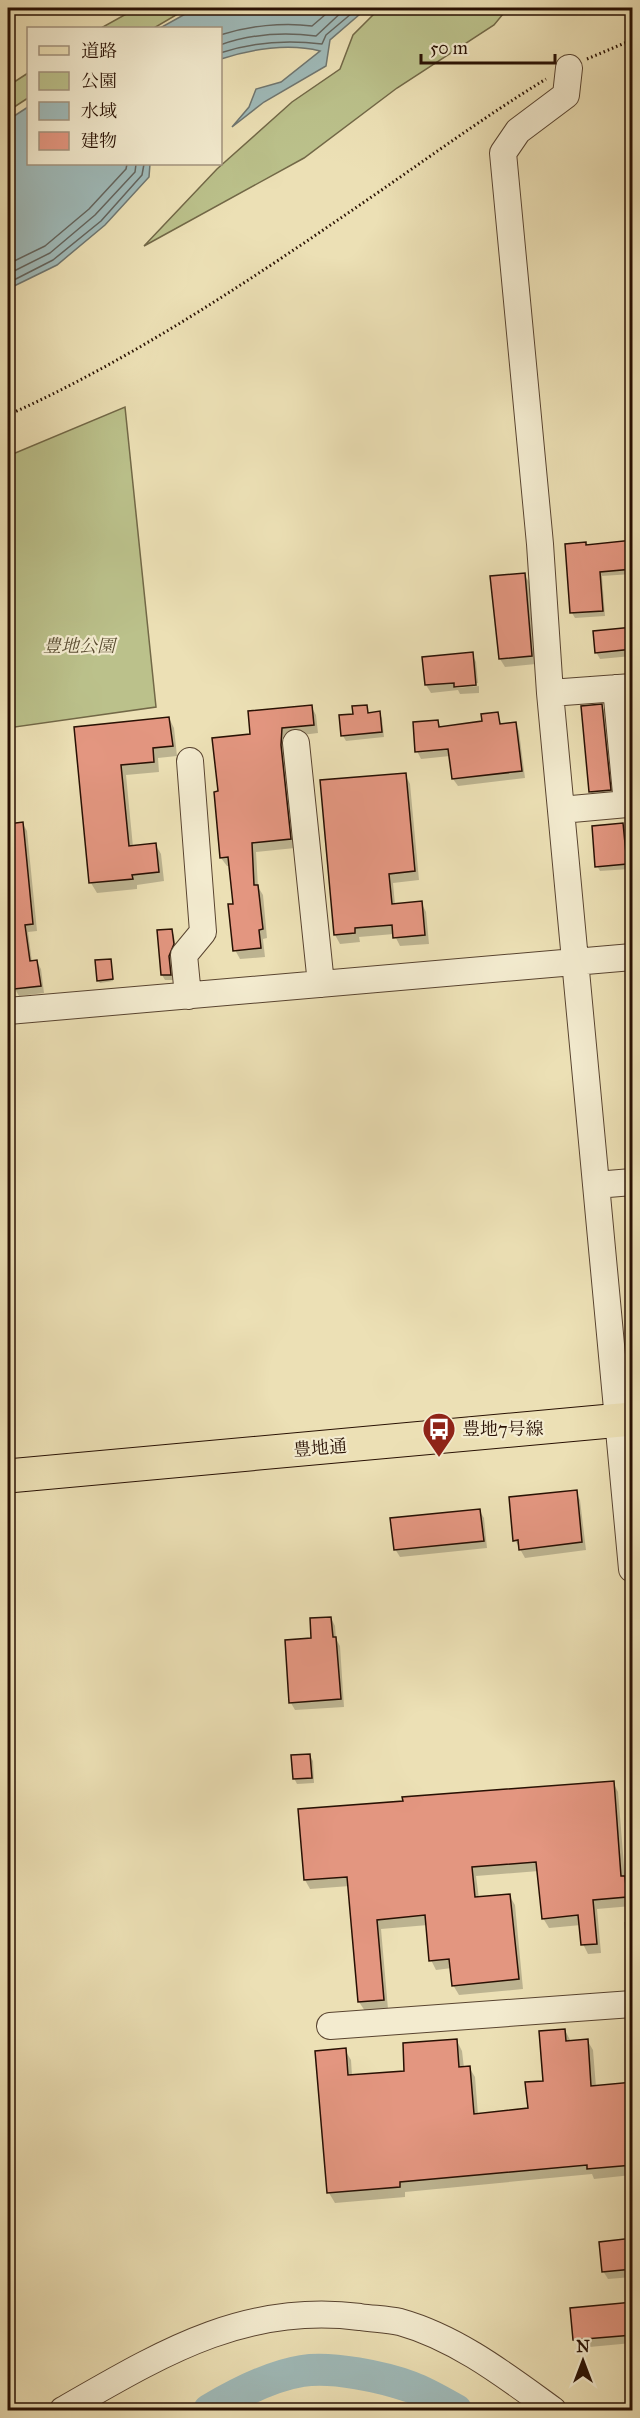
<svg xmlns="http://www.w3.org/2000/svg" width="640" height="2418" font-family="'IM FELL Great Primer','Noto Serif JP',serif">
<rect width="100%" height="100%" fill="#ece0b5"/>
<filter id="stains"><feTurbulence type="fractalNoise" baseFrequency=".00333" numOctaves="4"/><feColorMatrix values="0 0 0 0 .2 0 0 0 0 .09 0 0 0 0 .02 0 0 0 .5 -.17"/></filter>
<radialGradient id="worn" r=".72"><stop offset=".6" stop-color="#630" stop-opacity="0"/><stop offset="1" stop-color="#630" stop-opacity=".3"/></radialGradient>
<!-- green -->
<path fill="#bbc18b" stroke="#726847" stroke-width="1.5" d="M 137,8 L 188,8 L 154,28 L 101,28 Z
M 380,8 L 508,8 L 494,25 L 397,88 L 304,158 L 144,246 L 217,169 L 292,102 L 340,69 L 353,35 Z
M 28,73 L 28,98 L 8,111 L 8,86 Z
M 125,407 L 156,707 L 8,728 L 8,456 Z"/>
<!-- water -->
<path fill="#9fbab9" stroke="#6f7670" stroke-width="1.5" d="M 196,8 L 367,8 L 330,40 L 326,66 L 264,102 L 232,127 L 249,107 L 256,89 L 281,82 L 320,51 C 289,43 251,49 221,59 L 220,28 L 160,28 Z
M 28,107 L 28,164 L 150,164 L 149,177 L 105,225 L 57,265 L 8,289 L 8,120 Z"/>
<!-- shadow -->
<path fill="#0003" d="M 632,542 L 632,574 L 602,576 L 605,616 L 575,618 L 572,613 L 567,545 L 586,546 Z
M 524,574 L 529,582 L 536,664 L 505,667 L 500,659 Z
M 632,628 L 632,656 L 600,659 L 596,652 Z
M 472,654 L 476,662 L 478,683 L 453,686 L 456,688 L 479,686 L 479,693 L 460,694 L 458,690 L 431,693 L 426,685 Z
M 311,706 L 316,715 L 318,733 L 286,737 L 295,848 L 256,852 L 258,887 L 263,895 L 267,938 L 263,939 L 265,957 L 240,959 L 235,950 L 234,905 L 231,866 L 227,866 L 221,858 L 219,793 L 252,736 Z
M 602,706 L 606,714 L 614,798 L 595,800 L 591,792 L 583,707 Z
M 366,707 L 369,714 L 379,713 L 382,718 L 384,737 L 346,741 L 343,736 L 355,715 Z
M 497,714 L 502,726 L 515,724 L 519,731 L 525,778 L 458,786 L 453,779 L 450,756 L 421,759 L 417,751 L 438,722 L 441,728 L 484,723 Z
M 169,718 L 174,728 L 177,756 L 158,758 L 159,772 L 126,775 L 133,847 L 155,844 L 161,854 L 164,881 L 137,885 L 137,889 L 97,893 L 91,883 L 75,729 Z
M 405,774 L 410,784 L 419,880 L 393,883 L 395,905 L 421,902 L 426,912 L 429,944 L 400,946 L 394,934 L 359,937 L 360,942 L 340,944 L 335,935 Z
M 23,824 L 27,831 L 37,931 L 28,932 L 32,962 L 37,962 L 41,969 L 44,993 L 19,996 L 15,989 L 8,915 L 8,825 Z
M 622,825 L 625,830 L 629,869 L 600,871 L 597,866 Z
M 172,931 L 174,936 L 176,950 L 171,962 L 173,980 L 165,980 L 162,975 L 159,932 Z
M 111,962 L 113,981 L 100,983 L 98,981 Z
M 632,1206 L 632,1256 L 626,1207 Z
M 576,1492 L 580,1500 L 586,1550 L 525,1558 L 515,1540 Z
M 479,1510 L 484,1518 L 487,1548 L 400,1557 L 395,1549 Z
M 331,1618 L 335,1626 L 336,1639 L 340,1646 L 344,1707 L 295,1710 L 291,1703 L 313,1640 Z
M 310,1756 L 313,1761 L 314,1783 L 297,1784 L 294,1778 Z
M 613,1782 L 618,1792 L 625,1878 L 630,1887 L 632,1906 L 597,1909 L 601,1953 L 588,1954 L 583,1944 L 581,1925 L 549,1928 L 543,1918 L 539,1871 L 476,1876 L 479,1899 L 509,1895 L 515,1905 L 523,1989 L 459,1995 L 453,1985 L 452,1968 L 436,1970 L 431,1960 L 428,1925 L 381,1929 L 388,2009 L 365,2011 L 359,2002 L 350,1886 L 310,1889 L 305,1880 Z
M 632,1921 L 632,1944 L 629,1945 L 626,1940 L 624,1922 Z
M 565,2030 L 571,2042 L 587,2040 L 593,2050 L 596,2087 L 626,2084 L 626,2075 L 632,2075 L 632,2175 L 594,2179 L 592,2174 L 405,2192 L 405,2197 L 335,2203 L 329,2193 L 345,2050 L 351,2060 L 352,2076 L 406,2072 L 457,2041 L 462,2051 L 464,2068 L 469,2067 L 475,2077 L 478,2115 L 529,2110 L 545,2082 Z
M 632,2240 L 632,2277 L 608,2279 L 603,2271 Z
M 632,2303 L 632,2343 L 579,2348 L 575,2340 Z"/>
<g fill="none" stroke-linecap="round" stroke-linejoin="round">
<!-- shore -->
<path stroke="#64655e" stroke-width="1.5" d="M 220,35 C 248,26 283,22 312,26 L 333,8
M 220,45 C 251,34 285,32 316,36 L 346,8
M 220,53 C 253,42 288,40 322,44 L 326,35 L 358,8
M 8,264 L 45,246 L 89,209 L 126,169 L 127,164
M 8,274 L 50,253 L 95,215 L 135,172 L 136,164
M 8,283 L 53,260 L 101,221 L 142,175 L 144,164"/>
<!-- river -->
<path stroke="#9fbab9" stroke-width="32" d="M 209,2410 C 236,2394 270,2376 302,2371 C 332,2366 383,2377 411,2387 C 427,2393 442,2402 456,2410"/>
</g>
<!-- building -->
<path fill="#e39680" stroke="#281003" stroke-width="1.5" d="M 633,540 L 633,569 L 600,572 L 603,611 L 570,613 L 565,544 L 586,542 L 586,545 Z
M 525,573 L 532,656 L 499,659 L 490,576 Z
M 633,627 L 633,649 L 595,653 L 593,631 Z
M 473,652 L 476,685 L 454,687 L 454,683 L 425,685 L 422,657 Z
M 602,704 L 611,790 L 589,792 L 581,706 Z
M 312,705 L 314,725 L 282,728 L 281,745 L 291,839 L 252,843 L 254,885 L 258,885 L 263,929 L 259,930 L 261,948 L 233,951 L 228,904 L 233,904 L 228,857 L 220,858 L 214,792 L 218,791 L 212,738 L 250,734 L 248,711 Z
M 367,705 L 368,713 L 380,711 L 382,732 L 341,736 L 339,715 L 353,714 L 352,706 Z
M 498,712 L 500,724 L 516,722 L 522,771 L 452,779 L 448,749 L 415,752 L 413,722 L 438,720 L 439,727 L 482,721 L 481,714 Z
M 169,717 L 173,746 L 153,748 L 154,762 L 121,765 L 129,846 L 156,843 L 159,872 L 132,875 L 133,879 L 89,883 L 74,727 Z
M 406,773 L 415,871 L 389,874 L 392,904 L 422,901 L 425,935 L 393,938 L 392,925 L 355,928 L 355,933 L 334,935 L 320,780 Z
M 23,822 L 33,924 L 25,925 L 30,961 L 37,960 L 41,986 L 14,989 L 8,945 L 8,824 Z
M 623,823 L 627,864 L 595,867 L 592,826 Z
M 172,929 L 174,944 L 169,956 L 171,975 L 161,975 L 157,930 Z
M 111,959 L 113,979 L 97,981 L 95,960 Z
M 577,1490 L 582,1542 L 519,1550 L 518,1540 L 513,1541 L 509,1497 Z
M 480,1509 L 484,1541 L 394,1550 L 390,1518 Z
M 331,1617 L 333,1637 L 336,1637 L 341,1699 L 289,1703 L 285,1640 L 311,1638 L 310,1618 Z
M 310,1754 L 312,1778 L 293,1779 L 291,1755 Z
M 614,1781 L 621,1876 L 625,1876 L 627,1897 L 593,1900 L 597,1944 L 581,1945 L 578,1915 L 542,1919 L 536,1862 L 472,1867 L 475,1897 L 510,1894 L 519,1979 L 452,1986 L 449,1959 L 429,1961 L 425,1915 L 377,1920 L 384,2000 L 358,2002 L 347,1877 L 304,1880 L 298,1809 L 403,1801 L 402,1797 Z
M 565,2029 L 566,2041 L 588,2039 L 591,2086 L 633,2082 L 633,2165 L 587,2169 L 587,2165 L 400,2182 L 400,2187 L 327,2193 L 315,2051 L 346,2048 L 348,2075 L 404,2071 L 403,2043 L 457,2039 L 459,2067 L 470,2066 L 474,2114 L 528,2108 L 525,2082 L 543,2081 L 539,2031 Z
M 633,2238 L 633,2269 L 602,2272 L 599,2242 Z
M 633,2302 L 633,2335 L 573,2340 L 570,2308 Z"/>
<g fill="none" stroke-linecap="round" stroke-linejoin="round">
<defs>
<path id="minor" d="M 569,68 L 566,95 L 518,131 L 503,153 L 540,544 L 550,693 L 632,1569
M 550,693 L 632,687
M 296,743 L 321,984
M 561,810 L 627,804 L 616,688
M 188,996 L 184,955 L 203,932 L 190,761
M 8,1011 L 632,957
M 596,1185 L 632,1182
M 330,2026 L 632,2004
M 63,2410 C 159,2355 244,2302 360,2317 C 373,2319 387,2319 400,2322 C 457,2338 506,2376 553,2410"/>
<path id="major" d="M 8,1476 L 632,1419"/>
</defs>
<!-- minor casing -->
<use href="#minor" stroke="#594430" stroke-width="28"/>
<!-- major casing -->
<use href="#major" stroke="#281003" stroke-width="35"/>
<!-- path -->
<path stroke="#281003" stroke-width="3" stroke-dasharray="1.5 3" stroke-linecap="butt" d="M 587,59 L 632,40
M 8,415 C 127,362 243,285 351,211 C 416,167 479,120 546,79"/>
<!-- minor -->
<use href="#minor" stroke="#f3ebcf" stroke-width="26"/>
<!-- major -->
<use href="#major" stroke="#ece0b5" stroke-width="33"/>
</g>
<!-- icons -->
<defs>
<symbol id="bus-pin" viewBox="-11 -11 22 30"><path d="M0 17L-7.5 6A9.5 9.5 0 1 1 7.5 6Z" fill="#8f2418" stroke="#f3ebcf"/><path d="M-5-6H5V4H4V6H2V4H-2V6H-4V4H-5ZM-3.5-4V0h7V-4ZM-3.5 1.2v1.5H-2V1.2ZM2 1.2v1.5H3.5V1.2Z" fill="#fff"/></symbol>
</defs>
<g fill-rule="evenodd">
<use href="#bus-pin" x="420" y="1410" width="38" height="52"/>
</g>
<g text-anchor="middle" stroke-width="4.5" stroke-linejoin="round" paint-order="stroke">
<!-- park labels -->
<g font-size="18" font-style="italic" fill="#5b4e33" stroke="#f3ebcf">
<text x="79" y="652">豊地公園</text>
</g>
<!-- poi labels -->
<g font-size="18" fill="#281003" stroke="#f3ebcf" text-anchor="start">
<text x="462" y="1435">豊地7号線</text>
</g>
<!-- street labels -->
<g font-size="18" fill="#281003" stroke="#f3ebcf">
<text transform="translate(320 1448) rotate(-5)" y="6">豊地通</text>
</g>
</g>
<!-- margin -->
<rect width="640" height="2418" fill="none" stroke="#ece0b5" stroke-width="30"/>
<rect x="9" y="9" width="622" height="2400" fill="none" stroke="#281003" stroke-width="3"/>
<rect x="15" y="15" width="610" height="2388" fill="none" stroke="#281003" stroke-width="1.5"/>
<!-- legend -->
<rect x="27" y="27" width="195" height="138" fill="#f3ebcf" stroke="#a2937d" stroke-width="1.5"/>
<rect x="39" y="46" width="30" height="9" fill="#ece0b5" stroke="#a2937d" stroke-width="1.5"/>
<text x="81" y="57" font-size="18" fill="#281003">道路</text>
<rect x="39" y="72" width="30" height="18" fill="#bbc18b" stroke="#a2937d" stroke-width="1.5"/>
<text x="81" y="87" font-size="18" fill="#281003">公園</text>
<rect x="39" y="102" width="30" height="18" fill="#9fbab9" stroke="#a2937d" stroke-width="1.5"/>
<text x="81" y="117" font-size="18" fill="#281003">水域</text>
<rect x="39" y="132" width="30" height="18" fill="#e39680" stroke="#a2937d" stroke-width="1.5"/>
<text x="81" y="147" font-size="18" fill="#281003">建物</text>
<!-- north arrow -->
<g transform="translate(583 2361)" stroke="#f3ebcf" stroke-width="4.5" paint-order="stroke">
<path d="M0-4.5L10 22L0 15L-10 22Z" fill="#281003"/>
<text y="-9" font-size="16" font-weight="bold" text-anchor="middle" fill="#281003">N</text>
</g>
<!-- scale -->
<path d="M421 54v9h134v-9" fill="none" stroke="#281003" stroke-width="3"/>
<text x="430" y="54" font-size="18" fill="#281003" stroke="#f3ebcf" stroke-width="4.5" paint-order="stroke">50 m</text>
<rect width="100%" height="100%" filter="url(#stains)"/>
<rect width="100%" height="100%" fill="url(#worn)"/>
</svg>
